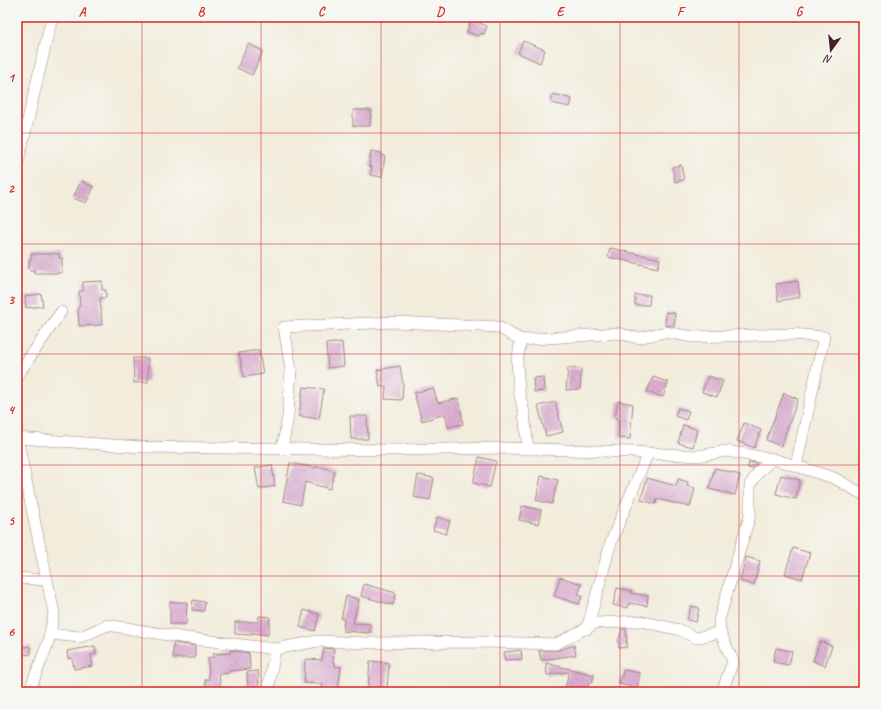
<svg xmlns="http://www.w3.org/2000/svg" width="881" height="709" font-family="Caveat,sans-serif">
<defs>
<pattern id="building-back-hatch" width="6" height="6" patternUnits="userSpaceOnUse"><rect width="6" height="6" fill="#dbadd2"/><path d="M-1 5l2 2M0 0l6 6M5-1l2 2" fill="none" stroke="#bd94b4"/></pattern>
</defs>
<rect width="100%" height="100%" fill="#f6f6f2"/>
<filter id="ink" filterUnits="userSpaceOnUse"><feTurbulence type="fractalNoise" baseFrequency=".025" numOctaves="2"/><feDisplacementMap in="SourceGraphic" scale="8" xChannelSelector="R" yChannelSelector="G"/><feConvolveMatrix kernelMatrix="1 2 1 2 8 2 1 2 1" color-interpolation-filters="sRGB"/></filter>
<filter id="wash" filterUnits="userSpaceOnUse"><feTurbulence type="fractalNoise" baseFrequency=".012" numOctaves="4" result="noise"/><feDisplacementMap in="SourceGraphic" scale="16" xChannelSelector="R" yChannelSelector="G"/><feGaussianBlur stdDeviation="0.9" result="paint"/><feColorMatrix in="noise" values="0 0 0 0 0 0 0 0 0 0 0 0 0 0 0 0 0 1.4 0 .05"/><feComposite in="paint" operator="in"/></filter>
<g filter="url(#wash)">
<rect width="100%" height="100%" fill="#f2ecdb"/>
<g id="blocks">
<!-- building -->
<path fill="url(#building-back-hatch)" d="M 471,20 L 487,26 L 484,34 L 481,33 L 479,36 L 467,32 Z
M 523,41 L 545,50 L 540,63 L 518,53 Z
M 248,44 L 263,51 L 252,75 L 237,68 Z
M 553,94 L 572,99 L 570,107 L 551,103 Z
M 353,110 L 371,110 L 370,126 L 353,126 Z
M 371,151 L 382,153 L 381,155 L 385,156 L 382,177 L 370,175 L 372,167 L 369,166 Z
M 681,165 L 684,180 L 675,182 L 672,167 Z
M 81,181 L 94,187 L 86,203 L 73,198 Z
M 610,248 L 660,259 L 658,268 L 608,257 Z
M 31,254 L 60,254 L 59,258 L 62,258 L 62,273 L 34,273 L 34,270 L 29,270 L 29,260 L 31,260 Z
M 102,281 L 102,290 L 106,290 L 106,298 L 100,298 L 102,325 L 79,326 L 78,307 L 80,306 L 79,291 L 83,291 L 83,282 Z
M 798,281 L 800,297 L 778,301 L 776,284 Z
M 41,294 L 43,306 L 26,308 L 25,296 Z
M 635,295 L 650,295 L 649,305 L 635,305 Z
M 666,312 L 675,313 L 674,326 L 665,325 Z
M 342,342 L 344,366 L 328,368 L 326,344 Z
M 259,350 L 263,374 L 244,377 L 239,353 Z
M 133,358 L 148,358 L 148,382 L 134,383 Z
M 400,366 L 403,384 L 402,400 L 385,399 L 386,386 L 380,387 L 377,370 Z
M 568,368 L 581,369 L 580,389 L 566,390 Z
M 708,376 L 723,381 L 717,397 L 702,392 Z
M 543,377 L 544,391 L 534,392 L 533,378 Z
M 653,377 L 668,382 L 663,397 L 647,392 Z
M 303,387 L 324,389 L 319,419 L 299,416 Z
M 433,388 L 438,403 L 459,398 L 463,424 L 448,427 L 445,414 L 422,421 L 414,393 Z
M 784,393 L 798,399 L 781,446 L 766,440 Z
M 618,401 L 633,404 L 630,439 L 618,438 L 619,419 L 615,418 Z
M 555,402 L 563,432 L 546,436 L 538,406 Z
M 678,408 L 689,411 L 686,420 L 675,416 Z
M 350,416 L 367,416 L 368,439 L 351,439 Z
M 744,423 L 761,430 L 754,448 L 737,441 Z
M 683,425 L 697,429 L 693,447 L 678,443 Z
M 479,457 L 496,461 L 490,487 L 473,483 Z
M 749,462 L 757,463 L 752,469 L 748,468 Z
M 290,463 L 317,468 L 317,466 L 335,471 L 330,489 L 305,482 L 301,505 L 283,501 Z
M 272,465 L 275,486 L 259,489 L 255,468 Z
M 715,468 L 740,475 L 735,495 L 709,489 Z
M 418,475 L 434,478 L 430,500 L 414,497 Z
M 781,475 L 800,480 L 796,499 L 776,494 Z
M 541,476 L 558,480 L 552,504 L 536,500 Z
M 647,478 L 676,486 L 678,479 L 688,482 L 687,486 L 695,488 L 690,507 L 657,499 L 656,504 L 641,500 Z
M 522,506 L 541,510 L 538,524 L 519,520 Z
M 437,517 L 450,521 L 446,534 L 433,530 Z
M 793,548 L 810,553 L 802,579 L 785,574 Z
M 746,557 L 760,561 L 754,585 L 740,581 Z
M 560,577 L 582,584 L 578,595 L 582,596 L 579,604 L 554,596 Z
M 364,584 L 396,593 L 393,605 L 361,596 Z
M 617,588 L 632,591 L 631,593 L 648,596 L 647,606 L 629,603 L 628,608 L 613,605 Z
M 346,596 L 359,599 L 353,623 L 370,624 L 370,633 L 343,631 L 344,619 L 341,619 Z
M 193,600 L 205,602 L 204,611 L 192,610 Z
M 170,602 L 187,602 L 186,624 L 170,624 Z
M 691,606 L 699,608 L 696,622 L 687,620 Z
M 304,610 L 319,614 L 315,631 L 300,627 Z
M 259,616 L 270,617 L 268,635 L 252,633 L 252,635 L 235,634 L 235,622 L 258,622 Z
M 622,629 L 626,629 L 627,647 L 619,648 L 618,642 Z
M 820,641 L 832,646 L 825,666 L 813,661 Z
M 173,643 L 195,646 L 195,658 L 173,658 Z
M 574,645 L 576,655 L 541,660 L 539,651 L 556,651 Z
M 30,646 L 31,654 L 23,655 L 22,647 Z
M 95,646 L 96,654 L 91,655 L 93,666 L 74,669 L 72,658 L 68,659 L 67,651 Z
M 324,648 L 334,649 L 333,663 L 335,663 L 335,666 L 341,667 L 338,689 L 322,689 L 323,684 L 304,683 L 305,659 L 322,660 Z
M 776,648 L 792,651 L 789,665 L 773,662 Z
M 230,650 L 249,653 L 250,669 L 229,671 L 229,673 L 219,674 L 221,692 L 206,692 L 205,680 L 209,679 L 208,658 L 214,657 L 213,654 L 230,653 Z
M 521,650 L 522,659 L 505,660 L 504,652 Z
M 370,661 L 389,663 L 387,689 L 368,688 Z
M 546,663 L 594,675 L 592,683 L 589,682 L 587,692 L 564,692 L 569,672 L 547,675 Z
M 624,670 L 640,673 L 637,688 L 619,684 Z
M 864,670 L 864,692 L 854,692 Z
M 258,671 L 259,688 L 248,689 L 247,672 Z"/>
</g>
</g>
<g filter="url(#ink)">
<use href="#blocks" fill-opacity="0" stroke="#9e8683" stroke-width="1"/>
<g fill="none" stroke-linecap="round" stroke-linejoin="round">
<defs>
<path id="street" d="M 17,167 L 52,17
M 521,340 L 617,333 L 638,338 L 665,332 L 693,337 L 792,334 L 824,337 L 796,466
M 17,376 L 61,312
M 17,423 L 17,438 L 54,613 L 48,643 L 29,692
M 17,438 L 141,447 L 393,450 L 500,448 L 632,452 L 698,456 L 726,451 L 773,459 L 796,466 L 834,478 L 864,495
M 282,449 L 288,416 L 291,371 L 284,327 L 395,322 L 460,325 L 498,327 L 521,340 L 517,362 L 519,391 L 524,413 L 528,449
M 17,578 L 47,580
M 587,629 L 611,542 L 648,453
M 50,634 L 80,637 L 108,625 L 180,637 L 275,649
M 268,692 L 275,649 L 318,641 L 368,643 L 484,642 L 556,644 L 596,623 L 640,621 L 680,630 L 696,638 L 720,632
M 722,692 L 733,661 L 720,632 L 719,620 L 750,515 L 750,485 L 759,471 L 773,459"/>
</defs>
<!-- street casing -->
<use href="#street" stroke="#9e8683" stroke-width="12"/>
<!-- street -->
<use href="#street" stroke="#fff" stroke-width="11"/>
</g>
</g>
<!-- grid -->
<path fill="none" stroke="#d62828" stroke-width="1" stroke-opacity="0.55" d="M 142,17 L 142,692M 261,17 L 261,692M 381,17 L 381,692M 500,17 L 500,692M 620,17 L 620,692M 739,17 L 739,692M 17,133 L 864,133M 17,244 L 864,244M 17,354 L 864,354M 17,465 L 864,465M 17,576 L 864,576"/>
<!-- margin -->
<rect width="881" height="709" fill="none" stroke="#f6f6f2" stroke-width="44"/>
<!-- north arrow -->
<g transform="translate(831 50) rotate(195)" stroke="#f6f6f2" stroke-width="3" paint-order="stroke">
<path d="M0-3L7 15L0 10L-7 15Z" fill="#4a1f2b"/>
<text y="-6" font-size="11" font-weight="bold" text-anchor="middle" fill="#4a1f2b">N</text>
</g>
<rect x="22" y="22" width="837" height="665" fill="none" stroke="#d62828" stroke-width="1.5"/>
<g font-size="13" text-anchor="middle" font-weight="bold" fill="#d62828">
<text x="82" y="16">A</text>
<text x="201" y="16">B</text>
<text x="321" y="16">C</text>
<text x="440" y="16">D</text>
<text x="560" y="16">E</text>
<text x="680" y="16">F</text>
<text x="799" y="16">G</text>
<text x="11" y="82">1</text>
<text x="11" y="193">2</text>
<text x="11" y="304">3</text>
<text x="11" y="414">4</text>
<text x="11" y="525">5</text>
<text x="11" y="636">6</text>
</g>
</svg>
